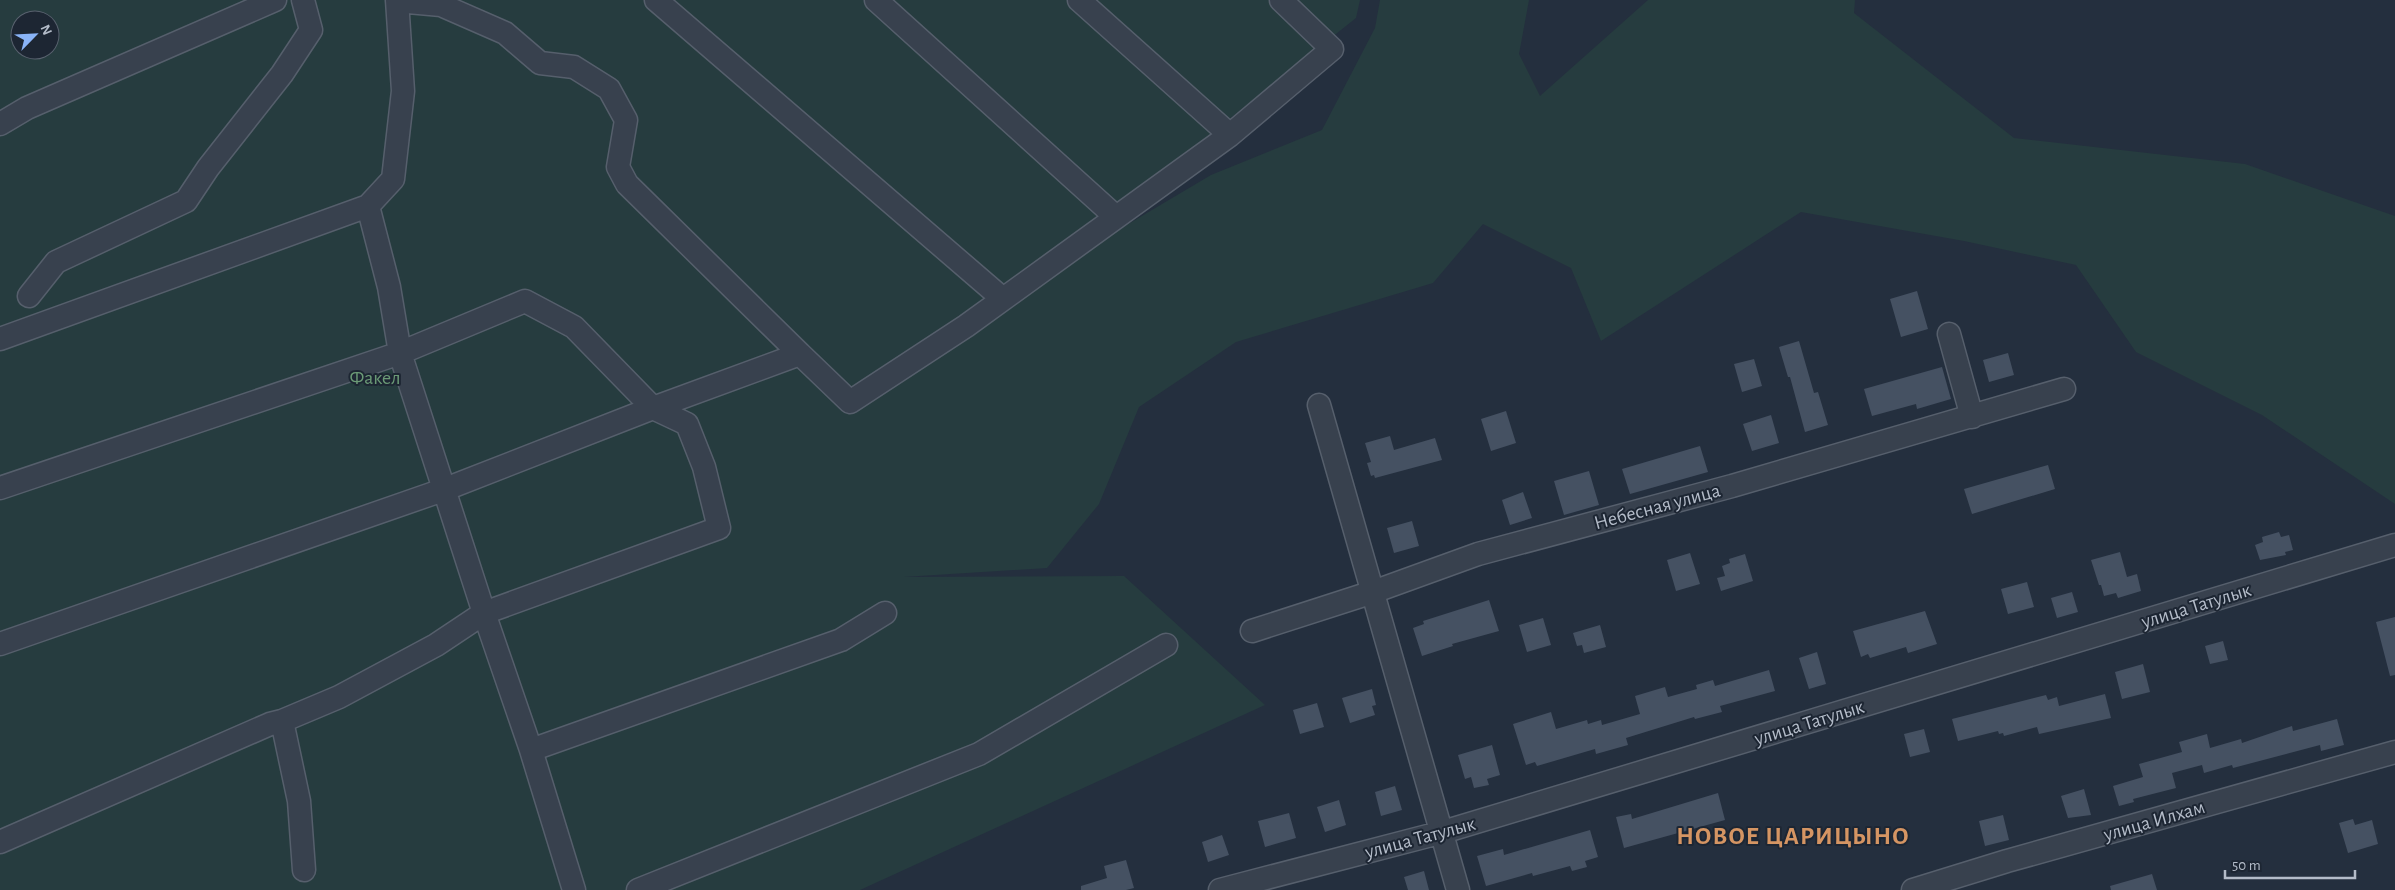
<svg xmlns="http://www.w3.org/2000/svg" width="2395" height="890" font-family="'Alegreya Sans',sans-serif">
<rect width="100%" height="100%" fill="#242f3e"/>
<!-- green -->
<path fill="#263c3f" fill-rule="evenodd" d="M 0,0 L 1360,0 L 1356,18 L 1007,296 L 1211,175 L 1322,130 L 1375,28 L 1380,0 L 1529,0 L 1519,54 L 1540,96 L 1648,0 L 1855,0 L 1854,13 L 2014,138 L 2245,164 L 2395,216 L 2395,504 L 2262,415 L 2136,352 L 2076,265 L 1964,241 L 1801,212 L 1601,341 L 1571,268 L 1483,224 L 1433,283 L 1236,342 L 1139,407 L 1099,504 L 1047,568 L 903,577 L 1124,576 L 1265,705 L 860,890 L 0,890 ZM 20,20 L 50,20 L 50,50 L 20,50 Z"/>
<!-- building -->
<path fill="#455162" d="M 1917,291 L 1928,329 L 1901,337 L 1890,299 Z
M 1799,341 L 1814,393 L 1818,392 L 1828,425 L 1805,432 L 1790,377 L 1788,377 L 1779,347 Z
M 2008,353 L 2014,375 L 1989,382 L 1983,360 Z
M 1754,359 L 1762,386 L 1742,392 L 1734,364 Z
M 1942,367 L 1951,399 L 1917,409 L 1916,404 L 1872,416 L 1864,389 Z
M 1506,411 L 1516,443 L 1491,451 L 1481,419 Z
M 1771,415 L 1779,443 L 1752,451 L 1743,424 Z
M 1390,436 L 1394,450 L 1435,438 L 1442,460 L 1375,478 L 1374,475 L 1371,476 L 1367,463 L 1371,462 L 1365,443 Z
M 1700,446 L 1708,472 L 1630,494 L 1622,469 Z
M 2048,465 L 2055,489 L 1972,514 L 1964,489 Z
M 1589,471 L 1599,505 L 1564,515 L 1554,481 Z
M 1523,492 L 1532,518 L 1510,525 L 1502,500 Z
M 1412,521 L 1419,546 L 1394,553 L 1387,528 Z
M 2279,532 L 2281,537 L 2289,535 L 2293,550 L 2285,552 L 2286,555 L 2260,560 L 2255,545 L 2263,542 L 2262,537 Z
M 2120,552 L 2127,577 L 2137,574 L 2141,591 L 2118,598 L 2116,593 L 2104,596 L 2101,585 L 2099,585 L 2091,560 Z
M 1690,553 L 1700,584 L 1676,591 L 1667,560 Z
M 1745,554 L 1753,581 L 1721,591 L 1717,578 L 1725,576 L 1722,566 L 1730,563 L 1729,559 Z
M 2027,582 L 2034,607 L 2008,614 L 2001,589 Z
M 2072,592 L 2078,612 L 2057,618 L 2051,598 Z
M 1489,600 L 1499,631 L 1452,644 L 1453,646 L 1422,656 L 1413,628 L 1424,624 L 1423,621 Z
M 1925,611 L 1937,644 L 1908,653 L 1906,647 L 1870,658 L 1868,654 L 1861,657 L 1853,631 Z
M 2395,617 L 2395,675 L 2390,676 L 2376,622 Z
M 1543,618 L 1551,645 L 1527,652 L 1519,625 Z
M 1600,625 L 1606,647 L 1584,653 L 1582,645 L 1577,646 L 1573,633 Z
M 2223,641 L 2228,660 L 2210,664 L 2205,646 Z
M 1817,652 L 1826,684 L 1809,689 L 1799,658 Z
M 2143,664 L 2150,692 L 2122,699 L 2115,672 Z
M 1769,670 L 1775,691 L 1720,706 L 1722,712 L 1695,719 L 1694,717 L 1626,738 L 1628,745 L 1596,754 L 1595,749 L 1537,766 L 1535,762 L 1526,765 L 1513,724 L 1551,712 L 1556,729 L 1587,720 L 1588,724 L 1601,720 L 1602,725 L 1640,714 L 1635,696 L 1665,687 L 1668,697 L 1697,689 L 1696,685 L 1713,680 L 1715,686 Z
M 1372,689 L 1376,705 L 1372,706 L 1375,715 L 1350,723 L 1342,698 Z
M 2105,694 L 2111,718 L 2039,734 L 2037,727 L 2004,736 L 2003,733 L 1999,734 L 1998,731 L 1958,741 L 1952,719 L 2046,695 L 2048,700 L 2057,697 L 2059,706 Z
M 1317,703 L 1324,727 L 1300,734 L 1293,710 Z
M 2337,719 L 2344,745 L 2321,751 L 2320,745 L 2233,768 L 2232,765 L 2204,773 L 2202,765 L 2172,773 L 2176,788 L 2133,799 L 2134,802 L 2119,806 L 2113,786 L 2143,777 L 2139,764 L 2182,752 L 2179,742 L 2207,734 L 2210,748 L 2241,739 L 2242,743 L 2292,726 L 2293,731 Z
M 1924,729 L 1930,752 L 1910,757 L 1904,734 Z
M 1492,745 L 1500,775 L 1487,779 L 1489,785 L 1474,788 L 1471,777 L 1465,779 L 1458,755 Z
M 1395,786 L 1402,810 L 1381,816 L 1375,792 Z
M 2084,789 L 2091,815 L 2068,818 L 2061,796 Z
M 1718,793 L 1725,820 L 1624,848 L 1616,817 L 1631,814 L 1632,819 Z
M 1339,800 L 1346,825 L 1325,832 L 1317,807 Z
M 1289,813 L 1296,838 L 1265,847 L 1258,821 Z
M 2003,815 L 2009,840 L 1985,846 L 1979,821 Z
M 2353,819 L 2355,825 L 2372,820 L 2378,844 L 2348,853 L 2339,823 Z
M 1590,830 L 1598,857 L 1585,861 L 1587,867 L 1572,871 L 1570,866 L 1533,876 L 1532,873 L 1486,886 L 1477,856 L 1503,849 L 1504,855 Z
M 1222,835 L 1229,855 L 1208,862 L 1202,842 Z
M 1126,860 L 1134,888 L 1126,890 L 1081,890 L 1081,886 L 1107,878 L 1104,866 Z
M 1424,871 L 1429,890 L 1408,890 L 1404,877 Z
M 2152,874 L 2157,890 L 2111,890 L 2110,886 Z"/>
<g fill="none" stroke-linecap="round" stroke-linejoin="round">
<defs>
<path id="minor" d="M 656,0 L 1003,299
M 876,0 L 1116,217
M 1079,0 L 1230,135
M 397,1 L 441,5 L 505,33 L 540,63 L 574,67 L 609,89 L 626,120 L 618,167 L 627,184 L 800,354
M 0,124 L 27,108 L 275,0
M 368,206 L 389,287 L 400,353 L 484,613 L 531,750 L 574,890
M 29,296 L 56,262 L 186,201 L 208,168 L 282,74 L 311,30 L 303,0
M 1949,334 L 1972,417
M 0,339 L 368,206 L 393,179 L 403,91 L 397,0
M 1319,405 L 1458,890
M 0,488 L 400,353 L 525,301 L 574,327 L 653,408 L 800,354 L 850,402 L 966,326 L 1230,135 L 1332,49 L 1281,0
M 1252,631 L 1373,592 L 1478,554 L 1732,486 L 2064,389
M 0,644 L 443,490 L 653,408 L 687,424 L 704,467 L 719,528 L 484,613 L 436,645 L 339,697 L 282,721 L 270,724 L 0,842
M 282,721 L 299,801 L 304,870
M 531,750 L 841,640 L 885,613
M 638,890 L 979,754 L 1166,645
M 1220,890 L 1443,832 L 2395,545
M 1913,890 L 2007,861 L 2395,752"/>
</defs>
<!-- minor casing -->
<use href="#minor" stroke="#565f6c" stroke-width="25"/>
<!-- minor -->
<use href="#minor" stroke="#38414e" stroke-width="22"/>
</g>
<g text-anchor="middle" stroke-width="4" stroke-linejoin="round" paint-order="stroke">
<!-- park labels -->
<g font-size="20" fill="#6b9a76" stroke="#1d2633">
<text x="375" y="384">Факел</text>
</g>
<!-- street labels -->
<g font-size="20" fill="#b4bcc9" stroke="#1d2633">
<text transform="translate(1657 506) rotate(-15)" y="7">Небесная улица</text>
<text transform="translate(2196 605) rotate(-17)" y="7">улица Татулык</text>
<text transform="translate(1809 722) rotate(-17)" y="7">улица Татулык</text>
<text transform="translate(2154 820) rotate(-16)" y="7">улица Илхам</text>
<text transform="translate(1420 837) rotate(-15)" y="7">улица Татулык</text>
</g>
<!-- district labels -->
<g font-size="25" font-weight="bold" letter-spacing="1" fill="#d59563" stroke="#1d2633">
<text x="1793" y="844">НОВОЕ ЦАРИЦЫНО</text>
</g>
</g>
<!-- north arrow -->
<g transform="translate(35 35) rotate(66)"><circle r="24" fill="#1d2633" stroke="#59626f"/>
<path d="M0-4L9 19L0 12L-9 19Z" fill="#8ab4f8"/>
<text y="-8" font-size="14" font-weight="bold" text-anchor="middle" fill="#b4bcc9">N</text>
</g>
<!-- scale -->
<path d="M2225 870v8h130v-8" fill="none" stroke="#b4bcc9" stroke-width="2.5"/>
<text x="2232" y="870" font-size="15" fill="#b4bcc9" stroke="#1d2633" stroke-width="4" paint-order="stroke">50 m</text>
</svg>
